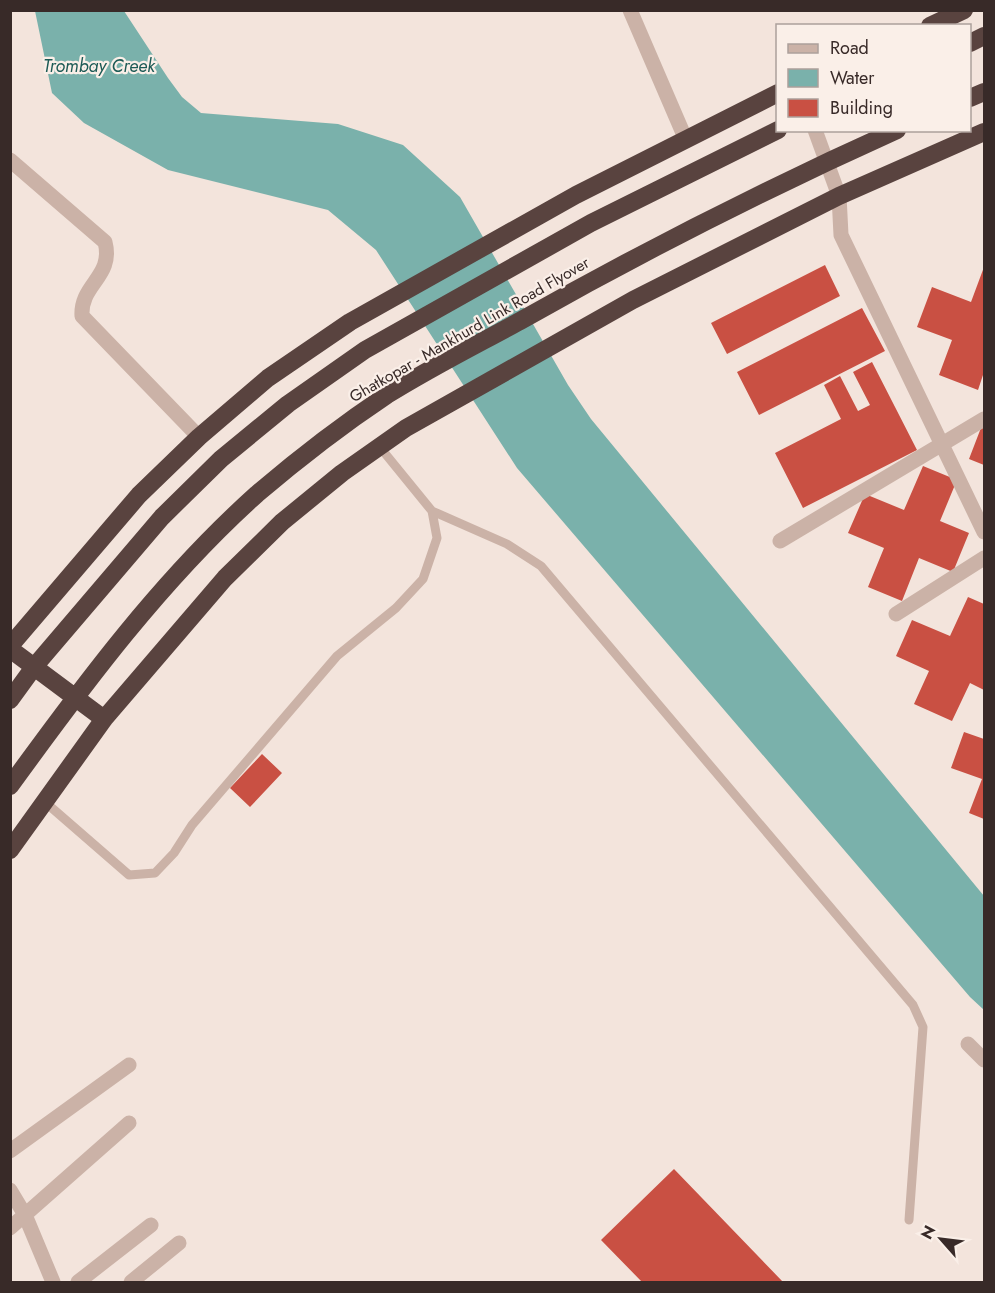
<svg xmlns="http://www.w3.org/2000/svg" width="995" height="1293" font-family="Jost,sans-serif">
<rect width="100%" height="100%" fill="#f3e4dc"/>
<!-- water -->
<path fill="#7ab1ab" d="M 35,11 L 124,11 L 168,78 L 182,97 L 201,113 L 338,124 L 403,145 L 460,197 L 568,385 L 591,419 L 984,896 L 984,1010 L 970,997 L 517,468 L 376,250 L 328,210 L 168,170 L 84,123 L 52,93 Z"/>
<!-- building -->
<path fill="#c95043" d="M 825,265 L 840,296 L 727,354 L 711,323 Z
M 984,267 L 984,372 L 978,390 L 939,375 L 952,340 L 917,327 L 932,287 L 971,302 Z
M 862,308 L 885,351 L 759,415 L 737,372 Z
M 872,362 L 917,450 L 803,508 L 775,453 L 841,419 L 824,385 L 840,376 L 858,411 L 870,405 L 853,372 Z
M 984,420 L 984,465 L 969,459 Z
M 923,466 L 957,480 L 940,521 L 969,533 L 953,572 L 919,558 L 902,601 L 868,587 L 884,548 L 848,533 L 865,494 L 904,510 Z
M 968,597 L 984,604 L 984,690 L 970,683 L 952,721 L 914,704 L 929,671 L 896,656 L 912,620 L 950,636 Z
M 964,732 L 984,739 L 984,819 L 969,813 L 982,779 L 951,768 Z
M 262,754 L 282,773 L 250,807 L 230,788 Z
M 674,1169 L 783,1282 L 642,1282 L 601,1240 Z"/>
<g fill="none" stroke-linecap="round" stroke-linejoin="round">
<!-- lane -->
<path stroke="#cbb2a7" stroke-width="9" d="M 432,511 L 507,544 L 541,566 L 913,1005 L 923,1027 L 909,1220
M 45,802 L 129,875 L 155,873 L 174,853 L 192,825 L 337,656 L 396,608 L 423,579 L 437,538 L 432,511 L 379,446"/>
<!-- street -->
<path stroke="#cbb2a7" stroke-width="15" d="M 630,10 L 686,140
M 815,130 L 839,196 L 841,235 L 984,532
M 10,160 L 105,242 C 114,277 80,284 82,316 L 199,437
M 780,541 L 984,419
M 896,614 L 984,558
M 968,1044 L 984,1060
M 10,1151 L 129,1065
M 10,1190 L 25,1215 L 53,1282
M 10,1228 L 129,1123
M 78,1282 L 151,1225
M 131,1282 L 179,1243"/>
<!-- highway -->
<path stroke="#59433f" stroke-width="18" d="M 930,26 L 964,10
M 970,43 L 984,36
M 970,98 L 984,92
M 10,646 L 139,495 L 199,437 L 268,378 L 350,322 L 576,195 L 778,93
M 10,649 L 104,719
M 10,700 L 34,667 L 162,517 L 221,459 L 288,404 L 365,350 L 591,223 L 778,130
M 10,786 C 84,684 162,579 257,494 C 298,459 342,425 387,395 C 430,368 476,345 520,321 C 642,252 768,188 897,130
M 10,850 L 104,719 L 225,578 L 282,522 L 342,473 L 406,428 L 633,300 L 839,196 L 984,132"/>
</g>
<g text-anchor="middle" stroke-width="4.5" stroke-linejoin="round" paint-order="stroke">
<!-- street labels -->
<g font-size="16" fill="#382a28" stroke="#faefe8">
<text transform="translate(469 329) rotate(-30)" y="6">Ghatkopar - Mankhurd Link Road Flyover</text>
</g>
<!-- water labels -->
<g font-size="18" font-style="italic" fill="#1c5a55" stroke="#faefe8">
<text x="99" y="72">Trombay Creek</text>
</g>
</g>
<!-- border -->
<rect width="995" height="1293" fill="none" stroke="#382a28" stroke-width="24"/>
<!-- legend -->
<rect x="776" y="24" width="195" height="108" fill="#faefe8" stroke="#aca09b" stroke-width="1.5"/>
<rect x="788" y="44" width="30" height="9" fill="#cbb2a7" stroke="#aca09b" stroke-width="1.5"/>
<text x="830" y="54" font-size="18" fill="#382a28">Road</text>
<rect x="788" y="69" width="30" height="18" fill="#7ab1ab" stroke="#aca09b" stroke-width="1.5"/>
<text x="830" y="84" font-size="18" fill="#382a28">Water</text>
<rect x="788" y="99" width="30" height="18" fill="#c95043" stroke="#aca09b" stroke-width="1.5"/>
<text x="830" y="114" font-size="18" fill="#382a28">Building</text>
<!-- north arrow -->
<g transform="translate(941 1239) rotate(298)" stroke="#faefe8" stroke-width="4.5" paint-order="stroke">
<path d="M0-4.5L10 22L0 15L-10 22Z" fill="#382a28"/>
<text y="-9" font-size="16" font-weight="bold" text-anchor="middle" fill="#382a28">N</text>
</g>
</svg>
